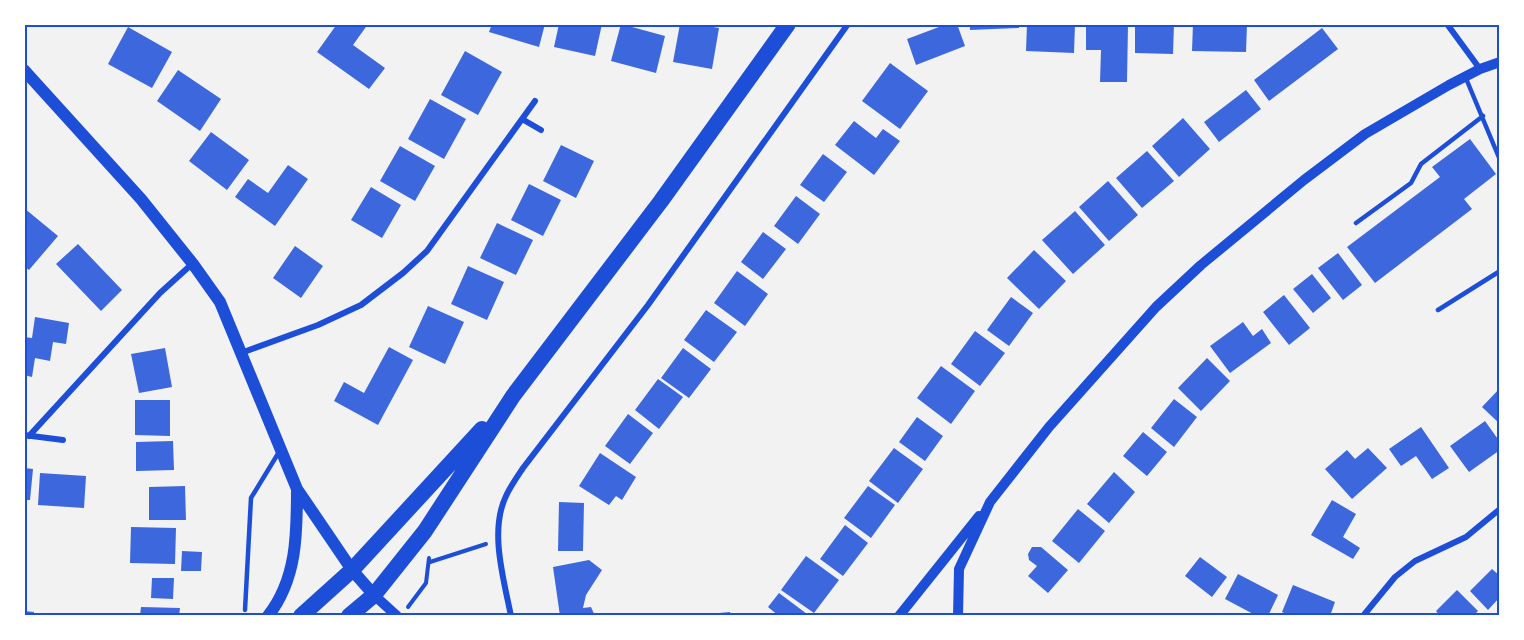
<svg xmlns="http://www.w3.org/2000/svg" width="1524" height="640" font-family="Georgia,serif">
<rect width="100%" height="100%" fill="#f2f2f2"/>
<!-- building -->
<path fill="#3d67dc" d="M 337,24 L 368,24 L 353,45 L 385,68 L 369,89 L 317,52 Z
M 492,24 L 545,24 L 539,47 L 489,32 Z
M 559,24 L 602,24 L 595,56 L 554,47 Z
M 621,24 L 665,36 L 656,73 L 611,61 Z
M 680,24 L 695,24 L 719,28 L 712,69 L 673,62 Z
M 947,24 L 957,24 L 965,46 L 916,65 L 907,39 Z
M 970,24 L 1019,24 L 1019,28 L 970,30 Z
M 1027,24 L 1075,24 L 1074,53 L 1026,51 Z
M 1103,24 L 1128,24 L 1127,82 L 1100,82 L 1101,50 L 1086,50 L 1086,25 Z
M 1135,24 L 1174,24 L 1173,54 L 1135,53 Z
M 1193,24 L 1247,24 L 1246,52 L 1192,51 Z
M 128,27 L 172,52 L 152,88 L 108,64 Z
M 1322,28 L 1338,49 L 1269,101 L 1254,80 Z
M 465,51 L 502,72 L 478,115 L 441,95 Z
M 890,63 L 928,91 L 900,129 L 862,101 Z
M 178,70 L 221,99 L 200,131 L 157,101 Z
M 1246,90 L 1261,109 L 1219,142 L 1204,122 Z
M 430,99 L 466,119 L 444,159 L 408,139 Z
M 1183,118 L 1210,149 L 1179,177 L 1152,146 Z
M 854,121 L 876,138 L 883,129 L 900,141 L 874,175 L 835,145 Z
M 211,132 L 249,160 L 227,190 L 189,161 Z
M 1470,139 L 1496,174 L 1464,199 L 1472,209 L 1375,283 L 1347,247 L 1440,177 L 1432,167 Z
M 561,145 L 594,161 L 576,198 L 543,181 Z
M 400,146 L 435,166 L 415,201 L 380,181 Z
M 1147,151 L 1174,181 L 1142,208 L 1116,178 Z
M 823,154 L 847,172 L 824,202 L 800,185 Z
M 288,165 L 308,179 L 275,226 L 235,197 L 248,179 L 268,193 Z
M 1108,181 L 1138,215 L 1109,241 L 1079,207 Z
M 529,184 L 561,200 L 543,236 L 511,220 Z
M 371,187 L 401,205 L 382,238 L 351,220 Z
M 796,196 L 820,214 L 798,244 L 774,226 Z
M 24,208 L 58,236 L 29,270 L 24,266 Z
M 1075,211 L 1105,245 L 1073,274 L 1042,240 Z
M 497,223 L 533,240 L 516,275 L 480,258 Z
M 763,232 L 786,249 L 763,279 L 741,262 Z
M 78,244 L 122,290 L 101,311 L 56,264 Z
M 295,246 L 323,266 L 301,298 L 273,278 Z
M 1034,250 L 1066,281 L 1039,309 L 1007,278 Z
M 1338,253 L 1362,285 L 1343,300 L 1318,268 Z
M 468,266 L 504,282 L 487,320 L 451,304 Z
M 737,271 L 768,294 L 745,326 L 714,303 Z
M 1312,274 L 1331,298 L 1313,313 L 1293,289 Z
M 1284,295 L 1310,328 L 1289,345 L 1263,312 Z
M 1011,297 L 1033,313 L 1009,346 L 987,330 Z
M 428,306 L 464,322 L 445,364 L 409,347 Z
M 706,310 L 737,332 L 714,362 L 684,340 Z
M 35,317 L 69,323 L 66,344 L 53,342 L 50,361 L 35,358 L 32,377 L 24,375 L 24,337 L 32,338 Z
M 1243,322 L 1253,336 L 1262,329 L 1271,343 L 1230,373 L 1210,346 Z
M 975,331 L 1005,353 L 980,386 L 951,364 Z
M 389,347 L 413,360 L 378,425 L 334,401 L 344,382 L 364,393 Z
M 165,348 L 172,387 L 139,393 L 131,354 Z
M 683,348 L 711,369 L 689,398 L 661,378 Z
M 1207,358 L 1230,381 L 1201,411 L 1178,388 Z
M 941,366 L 975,391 L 951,424 L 917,398 Z
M 658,379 L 683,397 L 659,429 L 635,410 Z
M 1500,388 L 1500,424 L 1482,407 Z
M 1174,399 L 1197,417 L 1174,447 L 1151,428 Z
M 135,400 L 170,400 L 170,436 L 135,435 Z
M 628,414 L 653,433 L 630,464 L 605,446 Z
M 917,417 L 943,436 L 925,461 L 899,442 Z
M 1485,421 L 1500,442 L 1500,450 L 1469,472 L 1450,446 Z
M 1421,427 L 1449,468 L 1432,479 L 1416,456 L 1401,466 L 1389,449 Z
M 1143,432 L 1167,452 L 1147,476 L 1123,456 Z
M 173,441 L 174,470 L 136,471 L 136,442 Z
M 894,448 L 923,469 L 898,503 L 869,481 Z
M 1368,448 L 1387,468 L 1352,499 L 1325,469 L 1347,450 L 1355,459 Z
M 600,453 L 636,477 L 622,500 L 616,496 L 609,505 L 579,486 Z
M 24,468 L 33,469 L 30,500 L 24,500 Z
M 1114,472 L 1135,492 L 1109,523 L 1087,504 Z
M 40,473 L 86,476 L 84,508 L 38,505 Z
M 185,486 L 186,520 L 149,520 L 149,487 Z
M 868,486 L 895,505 L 871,538 L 844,518 Z
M 1332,500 L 1356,514 L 1343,537 L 1360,548 L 1353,559 L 1311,535 Z
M 559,502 L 584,503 L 583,551 L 558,551 Z
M 1078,509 L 1105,531 L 1079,563 L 1052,541 Z
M 845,525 L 868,543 L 843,576 L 820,559 Z
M 131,527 L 176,528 L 175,564 L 130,563 Z
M 1032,547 L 1041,547 L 1068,570 L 1048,593 L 1028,576 L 1037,566 L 1029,560 L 1028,554 Z
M 182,551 L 202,552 L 201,571 L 181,571 Z
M 806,556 L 839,580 L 814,613 L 781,590 Z
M 1200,557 L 1227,577 L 1212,597 L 1185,576 Z
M 589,560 L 602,570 L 586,595 L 583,608 L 591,607 L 595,616 L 560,616 L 553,567 Z
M 1492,569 L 1500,576 L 1500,597 L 1488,610 L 1470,591 Z
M 1238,574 L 1278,595 L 1268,616 L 1257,616 L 1225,599 Z
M 152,578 L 174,578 L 173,599 L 151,598 Z
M 1293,585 L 1335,602 L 1330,616 L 1291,616 L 1282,612 Z
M 1457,590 L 1478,611 L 1473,616 L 1440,616 L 1436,611 Z
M 779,593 L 807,614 L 806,616 L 779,616 L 768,607 Z
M 141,607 L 180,608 L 179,616 L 140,616 Z
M 24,611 L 34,612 L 34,616 L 24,616 Z
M 730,612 L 731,616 L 708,616 L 708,614 Z"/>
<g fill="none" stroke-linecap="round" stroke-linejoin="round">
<!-- path -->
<path stroke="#1d4ed8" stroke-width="4" d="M 430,562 L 486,544
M 408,607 L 426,583 L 429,558"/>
<!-- service -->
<path stroke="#1d4ed8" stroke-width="4.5" d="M 1465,76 L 1500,160
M 1356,223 L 1411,183 L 1421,164 L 1483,116
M 1438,310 L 1500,271
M 245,610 L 251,498 L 279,452"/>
<!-- minor -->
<path stroke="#1d4ed8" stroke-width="6" d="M 1447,24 L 1480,69
M 522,119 L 541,130
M 241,353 L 318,325 L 361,305 L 403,273 L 427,251 L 535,101
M 24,435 L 63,440
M 29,436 L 160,293 L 192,264
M 511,616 C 504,580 489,531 506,496 C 510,487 517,477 523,468 L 648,305 L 848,24
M 1363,616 L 1395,577 L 1415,561 L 1466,537 L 1500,509"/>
<!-- tertiary -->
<path stroke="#1d4ed8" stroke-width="10" d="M 374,595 L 397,616
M 899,616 L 979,516
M 958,616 L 959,569 L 990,502 L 1049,427 L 1156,307 L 1201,265 L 1304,180 L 1365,134 L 1449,85 L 1480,69 L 1500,62"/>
<!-- secondary -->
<path stroke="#1d4ed8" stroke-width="12" d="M 24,70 L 141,199 L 193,264 L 220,302 L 297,489 L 352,570 L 374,595
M 268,616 C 297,579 297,534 297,489"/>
<!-- trunk -->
<path stroke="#1d4ed8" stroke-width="16" d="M 301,616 L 352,570 L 482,429
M 349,616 L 374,595 L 425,531 L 513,396 L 661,201 L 788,24"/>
</g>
<!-- border -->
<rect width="1524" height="640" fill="none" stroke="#ffffff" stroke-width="51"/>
<rect x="26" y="26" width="1472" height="588" fill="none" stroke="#1d4ed8" stroke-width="2"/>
</svg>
